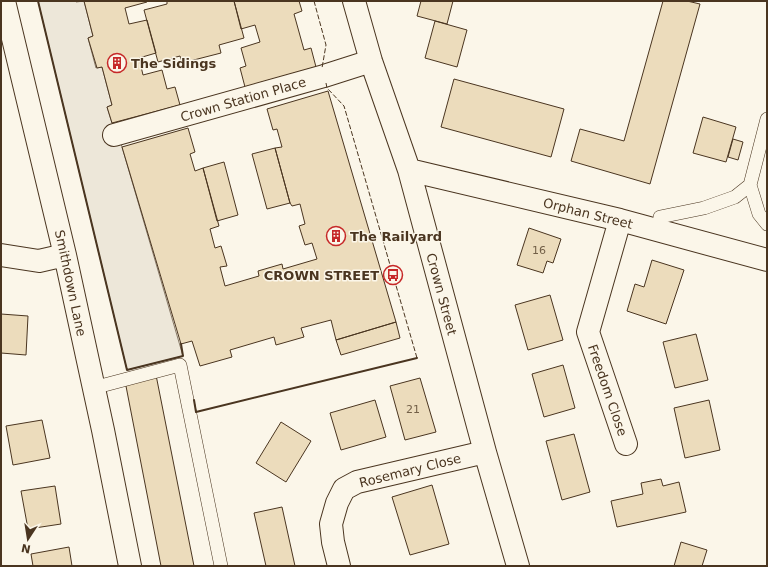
<svg xmlns="http://www.w3.org/2000/svg" width="768" height="567" font-family="'DejaVu Sans',sans-serif">
<rect width="100%" height="100%" fill="#fbf6e9"/>
<!-- parking -->
<path fill="#ede7d9" stroke="#887966" d="M 38,1 L 75,1 L 76,2 L 84,1 L 93,36 L 88,38 L 96,68 L 102,67 L 112,105 L 107,107 L 112,123 L 115,123 L 183,356 L 127,370 Z"/>
<!-- building -->
<path fill="#ecdcbc" stroke="#4a3520" d="M 84,1 L 147,1 L 147,2 L 125,8 L 129,24 L 147,20 L 156,53 L 139,58 L 143,75 L 162,70 L 167,89 L 175,87 L 180,105 L 112,123 L 107,107 L 112,105 L 102,67 L 97,68 L 88,38 L 93,36 Z
M 167,1 L 234,1 L 244,38 L 219,45 L 221,53 L 182,63 L 180,56 L 158,62 L 144,10 L 167,4 Z
M 234,1 L 299,1 L 302,11 L 294,14 L 304,50 L 311,48 L 316,67 L 245,87 L 240,68 L 246,66 L 241,48 L 260,42 L 255,25 L 241,29 Z
M 421,1 L 453,1 L 447,24 L 417,16 Z
M 663,1 L 687,1 L 700,4 L 650,184 L 571,161 L 580,129 L 624,141 Z
M 435,21 L 467,30 L 457,67 L 425,58 Z
M 454,79 L 564,109 L 551,157 L 441,127 Z
M 328,91 L 396,322 L 336,340 L 331,320 L 301,328 L 304,337 L 276,345 L 274,337 L 230,350 L 232,357 L 200,366 L 192,341 L 181,344 L 122,147 L 188,128 L 195,152 L 190,154 L 195,171 L 203,168 L 219,226 L 210,229 L 215,248 L 221,246 L 227,266 L 220,267 L 225,286 L 259,276 L 258,271 L 282,264 L 283,269 L 317,259 L 312,243 L 305,245 L 299,226 L 305,224 L 300,204 L 292,206 L 290,203 L 275,148 L 282,147 L 277,129 L 273,130 L 267,109 Z
M 703,117 L 736,127 L 726,162 L 693,153 Z
M 733,139 L 743,142 L 738,160 L 728,157 Z
M 275,148 L 290,203 L 267,209 L 252,154 Z
M 224,162 L 238,215 L 217,221 L 203,168 Z
M 529,228 L 561,239 L 553,263 L 547,261 L 543,273 L 517,265 Z
M 652,260 L 684,270 L 666,324 L 627,311 L 635,284 L 644,287 Z
M 550,295 L 563,340 L 528,350 L 515,305 Z
M 1,314 L 28,316 L 26,355 L 1,353 Z
M 396,322 L 400,338 L 341,355 L 336,340 Z
M 696,334 L 708,380 L 675,388 L 663,342 Z
M 563,365 L 575,408 L 544,417 L 532,374 Z
M 156,375 L 194,566 L 161,566 L 125,381 Z
M 420,378 L 436,432 L 405,440 L 390,386 Z
M 375,400 L 386,437 L 341,450 L 330,413 Z
M 709,400 L 720,450 L 685,458 L 674,408 Z
M 42,420 L 50,458 L 13,465 L 6,426 Z
M 281,422 L 311,441 L 286,482 L 256,463 Z
M 574,434 L 590,492 L 562,500 L 546,441 Z
M 661,479 L 663,486 L 679,482 L 686,512 L 617,527 L 611,501 L 643,494 L 641,483 Z
M 432,485 L 449,544 L 410,555 L 392,497 Z
M 55,486 L 61,524 L 28,529 L 21,491 Z
M 282,507 L 295,566 L 266,566 L 254,513 Z
M 681,542 L 707,550 L 702,566 L 674,566 Z
M 69,547 L 72,566 L 33,566 L 31,554 Z"/>
<g fill="none" stroke-linecap="round" stroke-linejoin="round">
<defs>
<path id="service" d="M 767,119 L 750,185 L 759,214 L 767,224
M 658,231 L 660,217 L 704,208 L 735,197 L 750,185
M 93,388 L 180,365 L 221,566"/>
<path id="minor" d="M 4,1 L 65,255 L 103,430 L 130,566
M 354,1 L 371,61 L 409,170 L 485,452 L 518,566
M 114,135 L 324,76 L 371,61
M 409,170 L 620,220 L 767,260
M 620,220 L 588,332 L 626,444
M 1,255 L 39,261 L 65,255
M 339,566 L 333,542 L 331,524 L 337,503 L 344,489 L 357,482 L 485,452"/>
</defs>
<!-- service casing -->
<use href="#service" stroke="#4a3520" stroke-width="14"/>
<!-- minor casing -->
<use href="#minor" stroke="#4a3520" stroke-width="24"/>
<!-- service -->
<use href="#service" stroke="#fbf6e9" stroke-width="13"/>
<!-- minor -->
<use href="#minor" stroke="#fbf6e9" stroke-width="22"/>
<!-- fence -->
<path stroke="#4a3520" stroke-width="1" stroke-dasharray="5 2" stroke-linecap="butt" d="M 314,1 L 326,45 L 322,68
M 326,83 L 327,88 L 344,106 L 417,358"/>
<!-- wall -->
<path stroke="#4a3520" stroke-width="2" d="M 38,1 L 127,370 L 183,356 L 181,344
M 194,400 L 196,412 L 417,358"/>
</g>
<!-- icons -->
<defs>
<symbol id="building-ring" viewBox="-11 -11 22 22"><circle r="9.5" fill="#fbf6e9" stroke="#c62828" stroke-width="1.5"/><path d="M-4-6H4V6H1V3H-1V6H-4ZM-2.5-4.3h1.7v1.8h-1.7ZM.8-4.3h1.7v1.8H.8ZM-2.5-1h1.7V.8h-1.7ZM.8-1h1.7V.8H.8Z" fill="#c62828"/></symbol>
<symbol id="bus-ring" viewBox="-11 -11 22 22"><circle r="9.5" fill="#fbf6e9" stroke="#c62828" stroke-width="1.5"/><path d="M-5-6H5V4H4V6H2V4H-2V6H-4V4H-5ZM-3.5-4V0h7V-4ZM-3.5 1.2v1.5H-2V1.2ZM2 1.2v1.5H3.5V1.2Z" fill="#c62828"/></symbol>
</defs>
<g fill-rule="evenodd">
<use href="#building-ring" x="106" y="52" width="22" height="22"/>
<use href="#building-ring" x="325" y="225" width="22" height="22"/>
<use href="#bus-ring" x="382" y="264" width="22" height="22"/>
</g>
<g text-anchor="middle" stroke-width="3" stroke-linejoin="round" paint-order="stroke">
<!-- number labels -->
<g font-size="11" fill="#725f47">
<text x="539" y="254">16</text>
<text x="413" y="413">21</text>
</g>
<!-- poi labels -->
<g font-size="13" font-weight="bold" fill="#4a3520" stroke="#fbf6e9" text-anchor="start">
<text x="131" y="68">The Sidings</text>
<text x="350" y="241">The Railyard</text>
<text x="379" y="280" text-anchor="end">CROWN STREET</text>
</g>
<!-- street labels -->
<g font-size="13" fill="#4a3520" stroke="#fbf6e9">
<text transform="translate(243 99) rotate(-16)" y="5">Crown Station Place</text>
<text transform="translate(588 213) rotate(14)" y="5">Orphan Street</text>
<text transform="translate(71 283) rotate(78)" y="5">Smithdown Lane</text>
<text transform="translate(442 294) rotate(75)" y="5">Crown Street</text>
<text transform="translate(608 390) rotate(71)" y="5">Freedom Close</text>
<text transform="translate(410 470) rotate(-14)" y="5">Rosemary Close</text>
</g>
</g>
<!-- border -->
<rect width="768" height="567" fill="none" stroke="#4a3520" stroke-width="4"/>
<!-- north arrow -->
<g transform="translate(28 539) rotate(192)" stroke="#fbf6e9" stroke-width="3" paint-order="stroke">
<path d="M0-3L7 15L0 10L-7 15Z" fill="#4a3520"/>
<text y="-6" font-size="11" font-weight="bold" text-anchor="middle" fill="#4a3520">N</text>
</g>
</svg>
